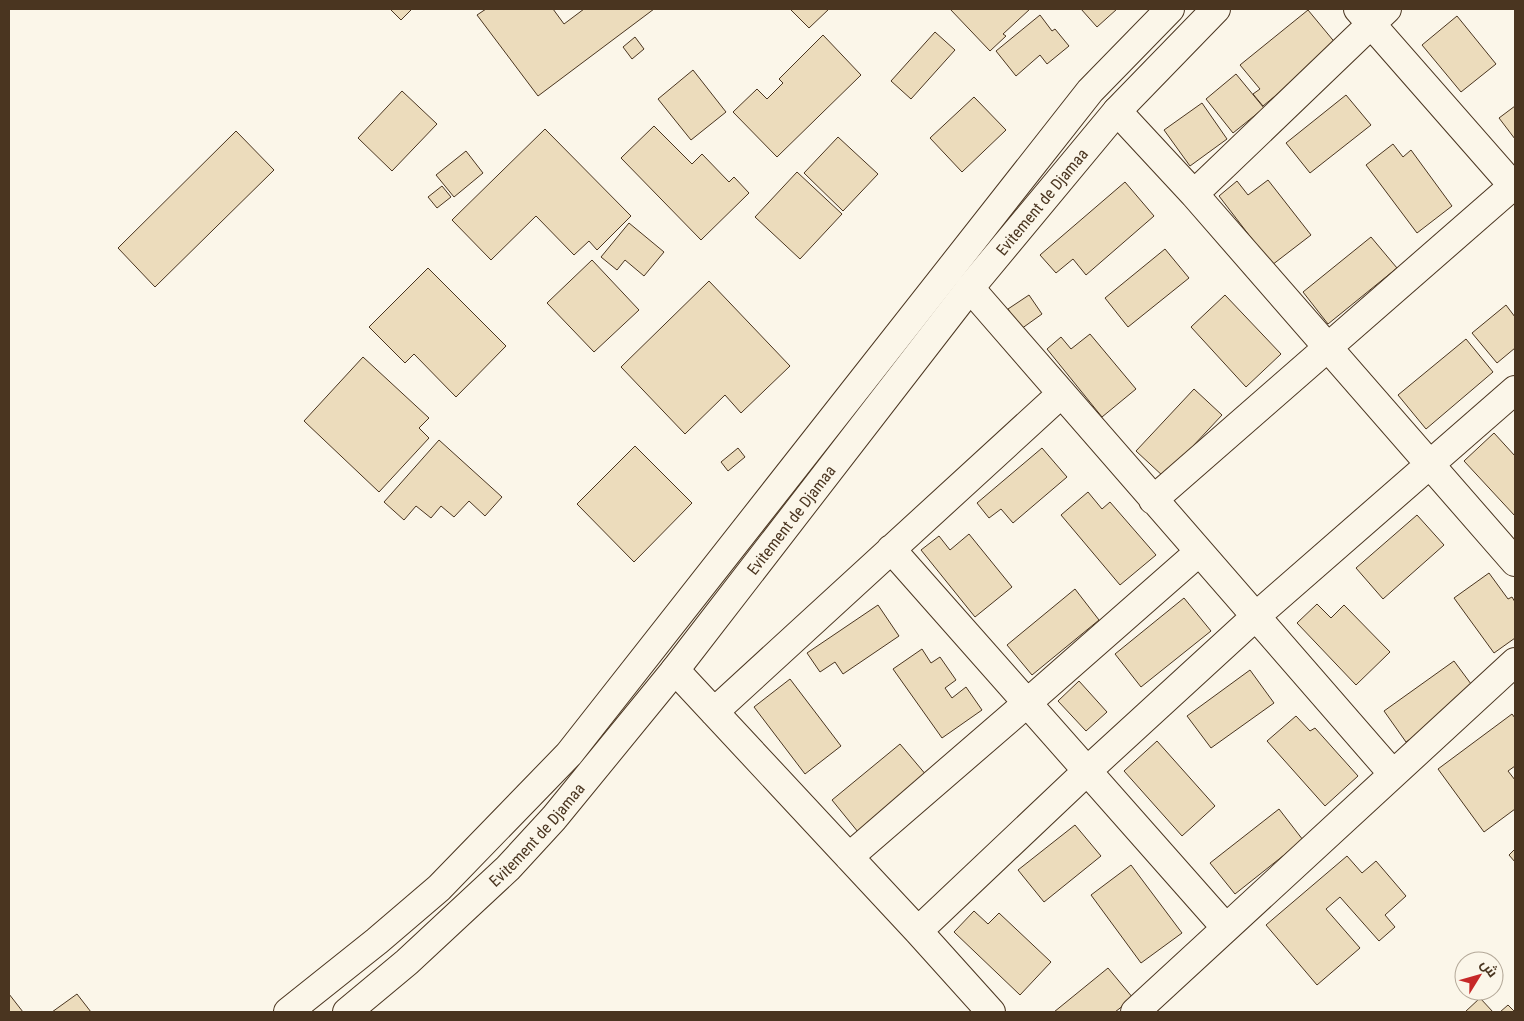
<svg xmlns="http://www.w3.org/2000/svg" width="1524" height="1021" font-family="'Roboto Condensed',Cairo,sans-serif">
<rect width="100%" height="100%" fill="#fbf6e9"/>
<!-- building -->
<path fill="#ecdcbc" stroke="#4a3520" d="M 390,9 L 412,9 L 401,20 Z
M 486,9 L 553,9 L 564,24 L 584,9 L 654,9 L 538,96 L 477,15 Z
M 790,9 L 829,9 L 809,28 Z
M 950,9 L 1030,9 L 1003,34 L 1006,36 L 990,51 Z
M 1081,9 L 1117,9 L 1097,27 Z
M 1308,10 L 1337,45 L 1263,106 L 1253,94 L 1260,89 L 1240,65 Z
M 1040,15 L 1052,31 L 1055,29 L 1069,46 L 1047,64 L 1040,55 L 1016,76 L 996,51 Z
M 1457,16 L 1496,64 L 1461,92 L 1422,45 Z
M 935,32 L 955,50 L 911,99 L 891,81 Z
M 823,35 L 861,75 L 777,157 L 733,112 L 757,89 L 767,99 L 783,83 L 779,79 Z
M 635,37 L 644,49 L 632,59 L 623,47 Z
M 693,70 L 726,112 L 691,140 L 658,99 Z
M 1236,74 L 1264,108 L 1233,133 L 1206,99 Z
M 402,91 L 437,124 L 392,171 L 358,138 Z
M 1346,95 L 1371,125 L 1310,173 L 1286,143 Z
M 974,97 L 1006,130 L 962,172 L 930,138 Z
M 1202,103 L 1227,139 L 1190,166 L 1164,130 Z
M 1515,106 L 1515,139 L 1499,118 Z
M 654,126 L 692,164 L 702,154 L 729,182 L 734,177 L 749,193 L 701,240 L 621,158 Z
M 545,129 L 631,216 L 597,250 L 589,241 L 574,255 L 536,216 L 491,260 L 452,220 Z
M 236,131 L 274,170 L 155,287 L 118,248 Z
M 838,137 L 878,174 L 843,211 L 804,173 Z
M 1393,144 L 1403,157 L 1411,150 L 1452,206 L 1417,233 L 1366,165 Z
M 466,151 L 483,173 L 454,197 L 436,175 Z
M 797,172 L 842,214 L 800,259 L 755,217 Z
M 1268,180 L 1311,235 L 1272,265 L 1219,196 L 1237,181 L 1248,195 Z
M 1125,182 L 1154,216 L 1086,275 L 1073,259 L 1056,273 L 1040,255 Z
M 442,186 L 451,197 L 437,208 L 428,197 Z
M 629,223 L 664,252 L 644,276 L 625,260 L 617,270 L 601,257 Z
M 1371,237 L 1397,268 L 1328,324 L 1303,292 Z
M 1165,249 L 1189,278 L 1128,327 L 1105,298 Z
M 592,260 L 639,310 L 594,352 L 547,303 Z
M 428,268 L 506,346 L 456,397 L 414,354 L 405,363 L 369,327 Z
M 709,281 L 790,366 L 741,413 L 725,395 L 685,434 L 621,367 Z
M 1029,295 L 1042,314 L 1021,329 L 1008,309 Z
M 1225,295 L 1281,354 L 1246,387 L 1191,327 Z
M 1506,305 L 1515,317 L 1515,348 L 1497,363 L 1472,333 Z
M 1090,334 L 1136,389 L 1102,417 L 1047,349 L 1061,337 L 1071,349 Z
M 1466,339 L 1493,372 L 1426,429 L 1398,395 Z
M 363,357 L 429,418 L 419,428 L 429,438 L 379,492 L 304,421 Z
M 1194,389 L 1222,415 L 1164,477 L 1136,451 Z
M 1494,433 L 1515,456 L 1515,516 L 1464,461 Z
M 439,440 L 502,497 L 485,516 L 469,501 L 454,517 L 441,506 L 431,518 L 416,506 L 404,520 L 384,502 Z
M 635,446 L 692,503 L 634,562 L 577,504 Z
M 738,448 L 745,457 L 728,471 L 721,462 Z
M 1042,448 L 1067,477 L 1013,523 L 1001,509 L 989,518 L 977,503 Z
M 1088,492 L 1102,509 L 1110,502 L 1156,555 L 1120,585 L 1061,515 Z
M 1417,515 L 1444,545 L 1383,599 L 1356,568 Z
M 969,534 L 1012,587 L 975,617 L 921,550 L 939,536 L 950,550 Z
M 1489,573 L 1508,599 L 1512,597 L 1515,602 L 1515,638 L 1494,653 L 1454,598 Z
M 1075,589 L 1099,620 L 1032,675 L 1007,645 Z
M 1184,598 L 1211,631 L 1141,687 L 1115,654 Z
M 1317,604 L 1331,618 L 1344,605 L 1390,652 L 1356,685 L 1297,623 Z
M 878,605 L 899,636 L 843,674 L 835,662 L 820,672 L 807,653 Z
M 922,649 L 931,663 L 940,657 L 956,680 L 945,688 L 952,698 L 966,687 L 982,710 L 942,738 L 893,669 Z
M 1454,661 L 1477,692 L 1406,742 L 1384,711 Z
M 1250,670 L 1274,703 L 1211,748 L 1187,716 Z
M 790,679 L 841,746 L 805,774 L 754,707 Z
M 1079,681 L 1107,712 L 1086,731 L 1058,701 Z
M 1512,714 L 1515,718 L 1515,766 L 1508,771 L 1515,780 L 1515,809 L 1484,832 L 1438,769 Z
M 1296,716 L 1310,731 L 1315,728 L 1358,776 L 1325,806 L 1267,741 Z
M 1157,741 L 1215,806 L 1182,836 L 1124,771 Z
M 900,744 L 927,776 L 858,832 L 832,800 Z
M 1279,809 L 1303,840 L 1235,894 L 1210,863 Z
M 1075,825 L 1101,856 L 1044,902 L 1018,870 Z
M 1515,849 L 1515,862 L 1509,855 Z
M 1347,856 L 1362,873 L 1376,861 L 1406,896 L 1385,915 L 1395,927 L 1379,941 L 1340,897 L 1326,909 L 1360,948 L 1317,985 L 1266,925 Z
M 1131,865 L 1182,933 L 1141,963 L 1091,895 Z
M 974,911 L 988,924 L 999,913 L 1051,962 L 1020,995 L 954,932 Z
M 1108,968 L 1133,998 L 1115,1012 L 1054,1012 Z
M 9,994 L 23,1012 L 9,1012 Z
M 77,994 L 91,1012 L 52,1012 Z
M 1480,998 L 1493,1012 L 1465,1012 Z
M 1508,1005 L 1515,1012 L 1500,1012 Z"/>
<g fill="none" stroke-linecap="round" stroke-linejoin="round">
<defs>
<path id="minor" d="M 1358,9 L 1515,188
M 1117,111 L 1194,194 L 1515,562
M 1194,194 L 1387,9
M 970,288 L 1393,774
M 1153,500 L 1515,184
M 891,549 L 1226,928
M 675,670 L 918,931 L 991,1012
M 714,712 L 1061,394
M 849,857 L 1026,704 L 1199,552
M 918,931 L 1087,771 L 1255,617 L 1515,390
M 1135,1012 L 1515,662"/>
<g id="major">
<path d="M 288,1012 L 377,941 L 439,888 L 569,754 L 1090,91 L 1170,9"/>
<path id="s1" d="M 347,1012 L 407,962 L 508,868 L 554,818 L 675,670 L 970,288 L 1117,111 L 1216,9"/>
</g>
</defs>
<!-- minor casing -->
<use href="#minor" stroke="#4a3520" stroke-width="30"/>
<!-- major casing -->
<use href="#major" stroke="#4a3520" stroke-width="30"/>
<!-- minor -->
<use href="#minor" stroke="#fbf6e9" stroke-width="28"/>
<!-- major -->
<use href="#major" stroke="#fbf6e9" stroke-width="28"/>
</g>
<g text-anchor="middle" stroke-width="4" stroke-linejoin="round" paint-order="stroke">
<!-- street labels -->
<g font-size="16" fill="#4a3520" stroke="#fbf6e9">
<text dy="6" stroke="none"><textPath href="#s1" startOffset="1070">Evitement de Djamaa</textPath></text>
<text dy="6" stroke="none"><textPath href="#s1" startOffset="665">Evitement de Djamaa</textPath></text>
<text dy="6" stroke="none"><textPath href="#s1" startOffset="260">Evitement de Djamaa</textPath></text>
</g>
</g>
<!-- border -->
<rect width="1524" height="1021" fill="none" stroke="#4a3520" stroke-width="20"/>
<!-- north arrow -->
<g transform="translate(1479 976) rotate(53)"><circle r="24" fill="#fbf6e9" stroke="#b4a999"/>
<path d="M0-4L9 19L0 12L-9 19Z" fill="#c62828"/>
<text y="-8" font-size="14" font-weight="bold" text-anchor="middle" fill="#4a3520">ش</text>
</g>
</svg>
